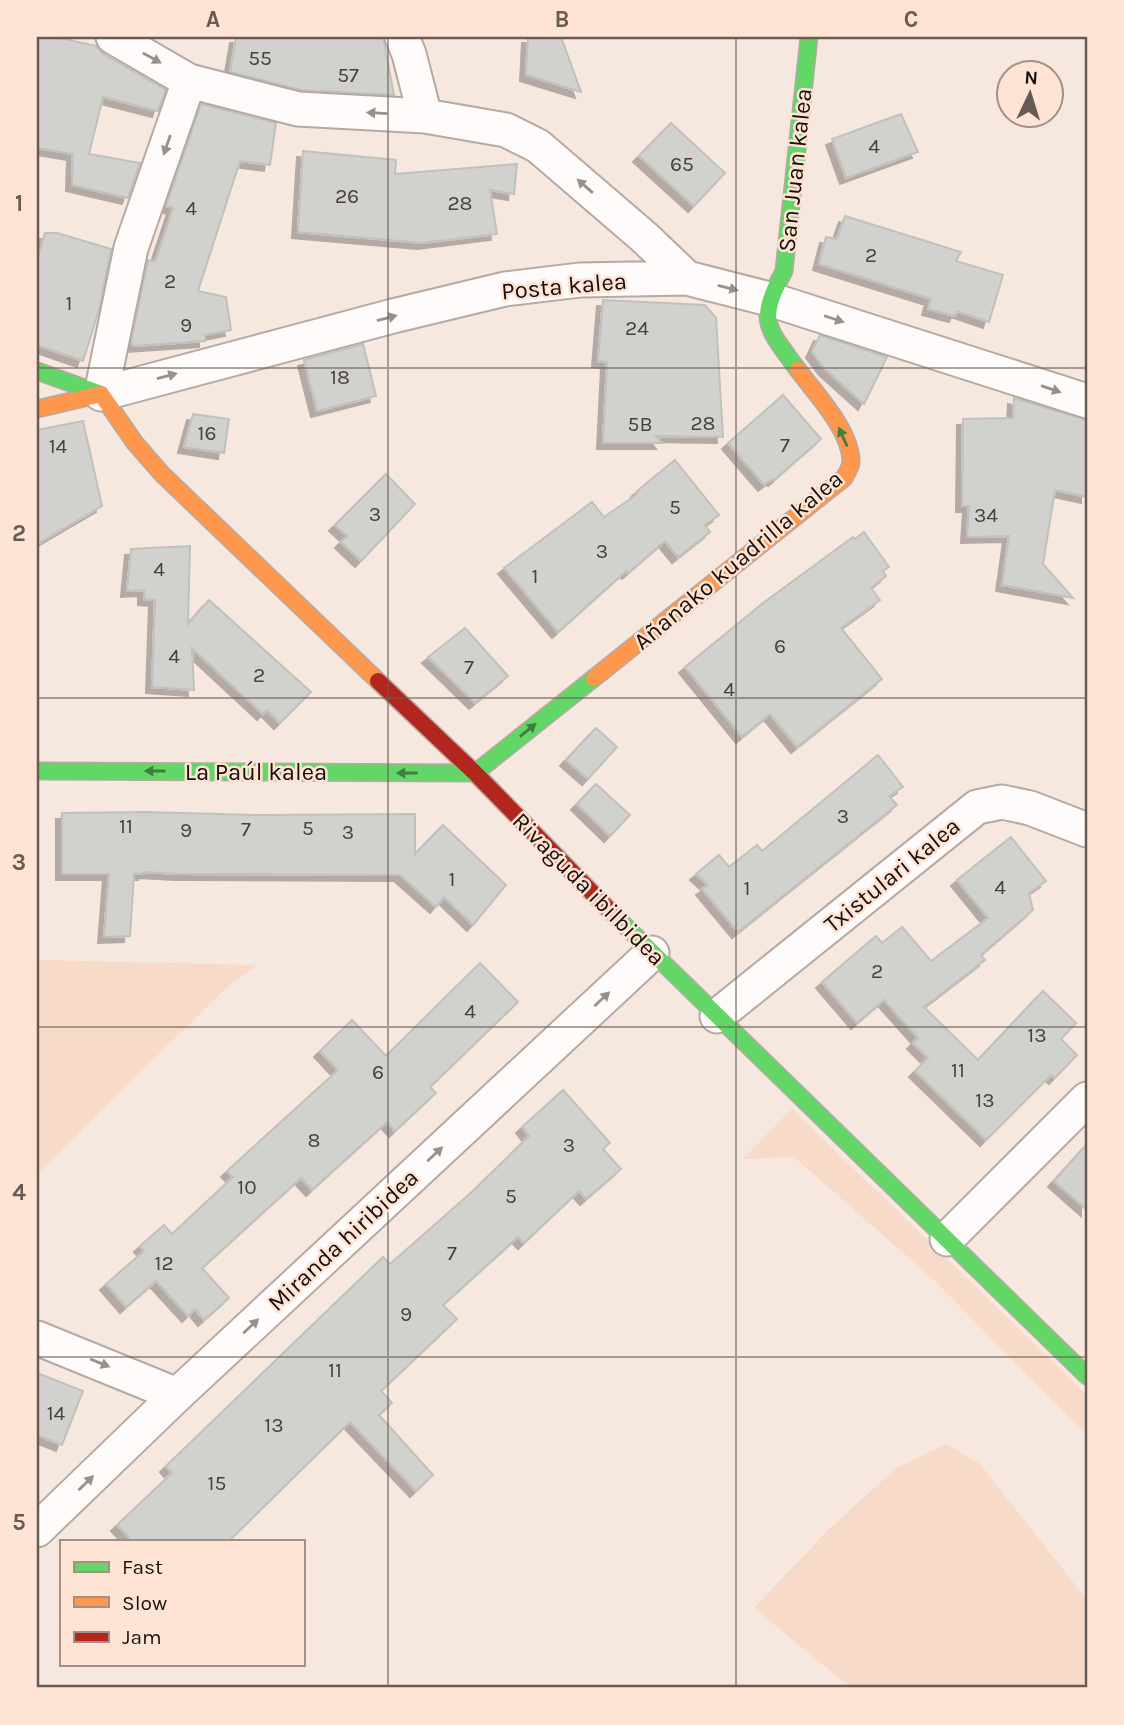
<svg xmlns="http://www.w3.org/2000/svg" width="1124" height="1725" font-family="Karla,sans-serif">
<defs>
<filter id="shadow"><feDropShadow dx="-6" dy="6" stdDeviation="0" flood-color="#0004"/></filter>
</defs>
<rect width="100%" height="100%" fill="#f6e7df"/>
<!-- green -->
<path fill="#f8dac9" d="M 37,960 L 257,965 L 226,988 L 40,1171 L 37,1179 Z
M 792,1109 L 1087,1395 L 1087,1436 L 934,1280 L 794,1157 L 743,1159 Z
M 946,1444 L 980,1464 L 1087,1600 L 1087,1688 L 851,1688 L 754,1608 L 828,1530 L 896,1468 Z"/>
<!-- building -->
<path fill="#d1d2ce" stroke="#c0c1bd" stroke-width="2" filter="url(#shadow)" d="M 37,37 L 55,37 L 96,46 L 103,54 L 166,90 L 158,111 L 103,97 L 89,154 L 140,163 L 128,198 L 72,185 L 73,154 L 37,148 Z
M 236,37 L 383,37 L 394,95 L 301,90 L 230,72 Z
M 528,37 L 561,37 L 581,92 L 526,75 Z
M 201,104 L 276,123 L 270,165 L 240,161 L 198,291 L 226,297 L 231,330 L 205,335 L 205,341 L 133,346 L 131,342 L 148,260 L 155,262 L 173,208 L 166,206 Z
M 901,114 L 918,152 L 846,178 L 832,139 Z
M 671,123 L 725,173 L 694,206 L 639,156 Z
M 303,151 L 396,160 L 395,174 L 517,164 L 514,194 L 490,190 L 497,234 L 423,243 L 298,232 Z
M 845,216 L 961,252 L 956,261 L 1003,275 L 989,322 L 957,311 L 955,316 L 928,309 L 931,299 L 819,264 L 826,237 L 837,239 Z
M 45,233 L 57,233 L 111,249 L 99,310 L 83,361 L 37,345 L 37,260 Z
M 603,300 L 705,305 L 716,318 L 723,437 L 656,436 L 662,443 L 603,443 L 607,362 L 598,361 Z
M 820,335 L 887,357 L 864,404 L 825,369 L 812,352 Z
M 363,344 L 376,396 L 317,411 L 304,360 Z
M 783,395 L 821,439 L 774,480 L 772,479 L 764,485 L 728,443 Z
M 1014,398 L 1087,420 L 1087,497 L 1055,490 L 1043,564 L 1073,598 L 1002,585 L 1009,536 L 967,537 L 969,506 L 962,506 L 963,419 L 1013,418 Z
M 193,414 L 229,419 L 224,453 L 184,447 Z
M 83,421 L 102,506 L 37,544 L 37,430 Z
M 675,460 L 719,515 L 705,525 L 710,532 L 678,557 L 665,541 L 628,573 L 626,571 L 558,632 L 504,568 L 592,502 L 604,517 L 636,495 L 637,491 Z
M 386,474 L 415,504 L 361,561 L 341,542 L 347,536 L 335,525 Z
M 864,532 L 889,567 L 883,571 L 886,576 L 871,588 L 880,600 L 841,628 L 882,679 L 797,747 L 770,714 L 742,737 L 685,667 L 763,603 L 853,537 L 855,539 Z
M 190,546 L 188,624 L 209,600 L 311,692 L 280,723 L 267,710 L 263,714 L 192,648 L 194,690 L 152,687 L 155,600 L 144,599 L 144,590 L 127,591 L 131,549 Z
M 465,628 L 508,676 L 475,703 L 428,657 Z
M 596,728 L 617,747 L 588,779 L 566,760 Z
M 878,755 L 903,787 L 889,796 L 897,805 L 738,932 L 702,889 L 708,885 L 696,874 L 719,855 L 729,867 L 757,845 L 762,851 Z
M 596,784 L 630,815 L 610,836 L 577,804 Z
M 144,812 L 257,815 L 415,814 L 415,854 L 443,825 L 506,885 L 473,925 L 444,897 L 436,907 L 400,875 L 181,874 L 144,872 L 144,874 L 134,874 L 130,936 L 104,937 L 109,874 L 62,874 L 62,813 Z
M 1011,837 L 1046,881 L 1029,893 L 1033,910 L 981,955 L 985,960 L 924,1007 L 978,1060 L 1043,991 L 1076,1023 L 1061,1039 L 1077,1055 L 1055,1078 L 1051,1075 L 986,1140 L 915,1071 L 928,1058 L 913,1043 L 918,1038 L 884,1000 L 857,1023 L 822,982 L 876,936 L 882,943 L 902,927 L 931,961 L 988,918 L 957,880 Z
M 480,963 L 518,1002 L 430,1087 L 436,1093 L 395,1131 L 387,1122 L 312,1190 L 301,1178 L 202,1268 L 229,1298 L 204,1320 L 195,1309 L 188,1316 L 156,1281 L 126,1307 L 106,1284 L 144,1251 L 140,1246 L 164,1225 L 172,1234 L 233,1177 L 227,1171 L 338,1070 L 320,1051 L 352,1020 L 386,1056 Z
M 563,1090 L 610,1143 L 603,1149 L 621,1169 L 586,1199 L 579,1191 L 524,1243 L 518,1237 L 443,1305 L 457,1319 L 381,1391 L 392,1403 L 379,1415 L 433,1475 L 416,1491 L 350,1422 L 229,1541 L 132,1541 L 117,1525 L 172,1473 L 166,1466 L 383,1257 L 390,1264 L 474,1190 L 529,1136 L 522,1127 Z
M 1087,1144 L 1087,1210 L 1054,1181 Z
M 37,1373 L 83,1391 L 62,1445 L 37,1435 Z"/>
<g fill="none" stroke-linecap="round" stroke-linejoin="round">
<defs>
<path id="street" d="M 113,37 L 189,81 L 298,109 L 425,116 L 506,130 L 538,146 L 644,237 L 687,278
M 402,37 L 409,54 L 425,116
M 189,81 L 131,248 L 101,394 L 393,316 L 505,289 L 580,280 L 687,278 L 769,299 L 1087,401
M 717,1016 L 977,807 L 1002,802 L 1030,808 L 1087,830
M 947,1239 L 1087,1099
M 37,1338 L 177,1395
M 37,1530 L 177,1395 L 652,953"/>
<path id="fast" d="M 798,370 C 766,326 757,322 784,271 L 809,37
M 37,371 L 101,394
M 37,771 L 475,773 L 594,678
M 614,915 L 1087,1376"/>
<path id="slow" d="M 101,394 L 135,443 L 162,474 L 378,681
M 37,409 L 101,394
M 594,678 L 844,478 C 847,473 850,468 851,463 C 852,432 816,394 798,370"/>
<path id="jam" d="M 378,681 L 475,773 L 614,915"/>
</defs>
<!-- street casing -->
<use href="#street" stroke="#b6a9a3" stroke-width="37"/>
<!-- fast casing -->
<use href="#fast" stroke="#b6a9a3" stroke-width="19"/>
<!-- slow casing -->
<use href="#slow" stroke="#b6a9a3" stroke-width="19"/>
<!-- jam casing -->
<use href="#jam" stroke="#b6a9a3" stroke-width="19"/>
<!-- street -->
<use href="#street" stroke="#fefbfa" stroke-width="33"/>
<!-- fast -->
<use href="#fast" stroke="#63d668" stroke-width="16"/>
<!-- slow -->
<use href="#slow" stroke="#ff974d" stroke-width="16"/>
<!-- jam -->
<use href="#jam" stroke="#b3261e" stroke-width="16"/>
</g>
<!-- one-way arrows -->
<defs><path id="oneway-solid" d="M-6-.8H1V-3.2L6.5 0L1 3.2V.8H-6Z" transform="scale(1.75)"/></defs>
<g fill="#97918e">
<use href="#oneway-solid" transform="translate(152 58) rotate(29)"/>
<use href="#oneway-solid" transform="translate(377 113) rotate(-177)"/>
<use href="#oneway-solid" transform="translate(167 145) rotate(109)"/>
<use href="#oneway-solid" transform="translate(585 186) rotate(-139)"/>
<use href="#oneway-solid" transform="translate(728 288) rotate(14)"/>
<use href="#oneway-solid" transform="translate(387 318) rotate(-15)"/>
<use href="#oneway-solid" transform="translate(834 319) rotate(18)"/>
<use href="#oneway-solid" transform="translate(167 376) rotate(-15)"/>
<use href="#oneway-solid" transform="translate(1051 389) rotate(19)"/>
<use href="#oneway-solid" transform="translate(602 999) rotate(-43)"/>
<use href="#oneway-solid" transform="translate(435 1154) rotate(-43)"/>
<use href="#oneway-solid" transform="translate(251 1326) rotate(-43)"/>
<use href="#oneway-solid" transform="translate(100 1363) rotate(22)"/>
<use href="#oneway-solid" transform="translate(86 1483) rotate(-44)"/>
</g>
<g fill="#427d3d">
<use href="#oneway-solid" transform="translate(843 437) rotate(-114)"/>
<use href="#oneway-solid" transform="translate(528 730) rotate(-39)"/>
<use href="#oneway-solid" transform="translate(155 771) rotate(-180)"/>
<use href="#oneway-solid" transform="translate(407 773) rotate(-180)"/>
</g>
<!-- grid -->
<path fill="none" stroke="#675b54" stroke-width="2" stroke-opacity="0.55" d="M 388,37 L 388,1688M 736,37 L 736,1688M 37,368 L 1087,368M 37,698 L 1087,698M 37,1027 L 1087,1027M 37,1357 L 1087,1357"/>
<g text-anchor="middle" stroke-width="5" stroke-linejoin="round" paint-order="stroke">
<!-- number labels -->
<g font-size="21" fill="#48403a">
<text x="260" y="65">55</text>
<text x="348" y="82">57</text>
<text x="874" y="153">4</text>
<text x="682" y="171">65</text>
<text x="347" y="203">26</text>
<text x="460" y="210">28</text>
<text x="191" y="215">4</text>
<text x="871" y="262">2</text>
<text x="170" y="288">2</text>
<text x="69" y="310">1</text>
<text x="186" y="332">9</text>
<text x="637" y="335">24</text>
<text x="340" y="384">18</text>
<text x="703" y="430">28</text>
<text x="640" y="431">5B</text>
<text x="207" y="440">16</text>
<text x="785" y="452">7</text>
<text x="58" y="453">14</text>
<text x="675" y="514">5</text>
<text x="375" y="521">3</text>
<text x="986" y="522">34</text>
<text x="602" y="558">3</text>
<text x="159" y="576">4</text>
<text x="535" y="583">1</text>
<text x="780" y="653">6</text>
<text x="174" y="663">4</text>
<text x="469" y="674">7</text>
<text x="259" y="682">2</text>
<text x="729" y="696">4</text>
<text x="843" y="823">3</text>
<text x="126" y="833">11</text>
<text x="308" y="835">5</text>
<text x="246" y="836">7</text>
<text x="186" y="837">9</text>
<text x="348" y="839">3</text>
<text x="452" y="886">1</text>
<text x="1000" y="894">4</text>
<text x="747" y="895">1</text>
<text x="877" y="978">2</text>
<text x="470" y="1018">4</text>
<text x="1037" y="1042">13</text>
<text x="958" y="1077">11</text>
<text x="378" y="1079">6</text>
<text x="985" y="1107">13</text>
<text x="314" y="1147">8</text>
<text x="569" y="1152">3</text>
<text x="247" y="1194">10</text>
<text x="511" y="1203">5</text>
<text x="452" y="1260">7</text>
<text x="164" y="1270">12</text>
<text x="406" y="1321">9</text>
<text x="335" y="1377">11</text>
<text x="56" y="1420">14</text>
<text x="274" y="1432">13</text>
<text x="217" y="1490">15</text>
</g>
<!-- street labels -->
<g font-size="24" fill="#1a1009" stroke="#ffe4d6">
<text transform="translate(795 170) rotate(-84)" y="8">San Juan kalea</text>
<text transform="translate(564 286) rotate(-5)" y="8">Posta kalea</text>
<text transform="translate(738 560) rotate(-40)" y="8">Añanako kuadrilla kalea</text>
<text x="256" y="780">La Paúl kalea</text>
<text transform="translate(892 875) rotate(-39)" y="8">Txistulari kalea</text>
<text transform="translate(589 889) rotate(45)" y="8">Rivaguda ibilbidea</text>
<text transform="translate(343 1240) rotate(-43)" y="8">Miranda hiribidea</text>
</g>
</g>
<!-- border -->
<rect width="1124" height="1725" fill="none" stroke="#ffe4d6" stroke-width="77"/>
<!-- legend -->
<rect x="60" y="1540" width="245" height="126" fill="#ffe4d6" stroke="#a38f84" stroke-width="2"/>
<rect x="74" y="1562" width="35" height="10" fill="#63d668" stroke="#a38f84" stroke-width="2"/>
<text x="122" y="1574" font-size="21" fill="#1a1009">Fast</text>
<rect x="74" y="1597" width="35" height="10" fill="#ff974d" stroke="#a38f84" stroke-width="2"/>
<text x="122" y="1610" font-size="21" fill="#1a1009">Slow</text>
<rect x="74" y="1632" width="35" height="10" fill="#b3261e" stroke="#a38f84" stroke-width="2"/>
<text x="122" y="1644" font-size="21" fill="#1a1009">Jam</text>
<!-- north arrow -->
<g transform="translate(1030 94) rotate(4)"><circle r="33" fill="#ffe4d6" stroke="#a38f84" stroke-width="2"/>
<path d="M0-5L12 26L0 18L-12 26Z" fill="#675b54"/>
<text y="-10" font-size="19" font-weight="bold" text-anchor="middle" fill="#1a1009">N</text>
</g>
<rect x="38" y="38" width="1048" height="1648" fill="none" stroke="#675b54" stroke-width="2.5"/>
<g font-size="23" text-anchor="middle" font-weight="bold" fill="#675b54">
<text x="213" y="27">A</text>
<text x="562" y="27">B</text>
<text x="911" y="27">C</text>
<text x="19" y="211">1</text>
<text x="19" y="541">2</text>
<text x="19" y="870">3</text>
<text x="19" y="1200">4</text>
<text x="19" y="1530">5</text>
</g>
</svg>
